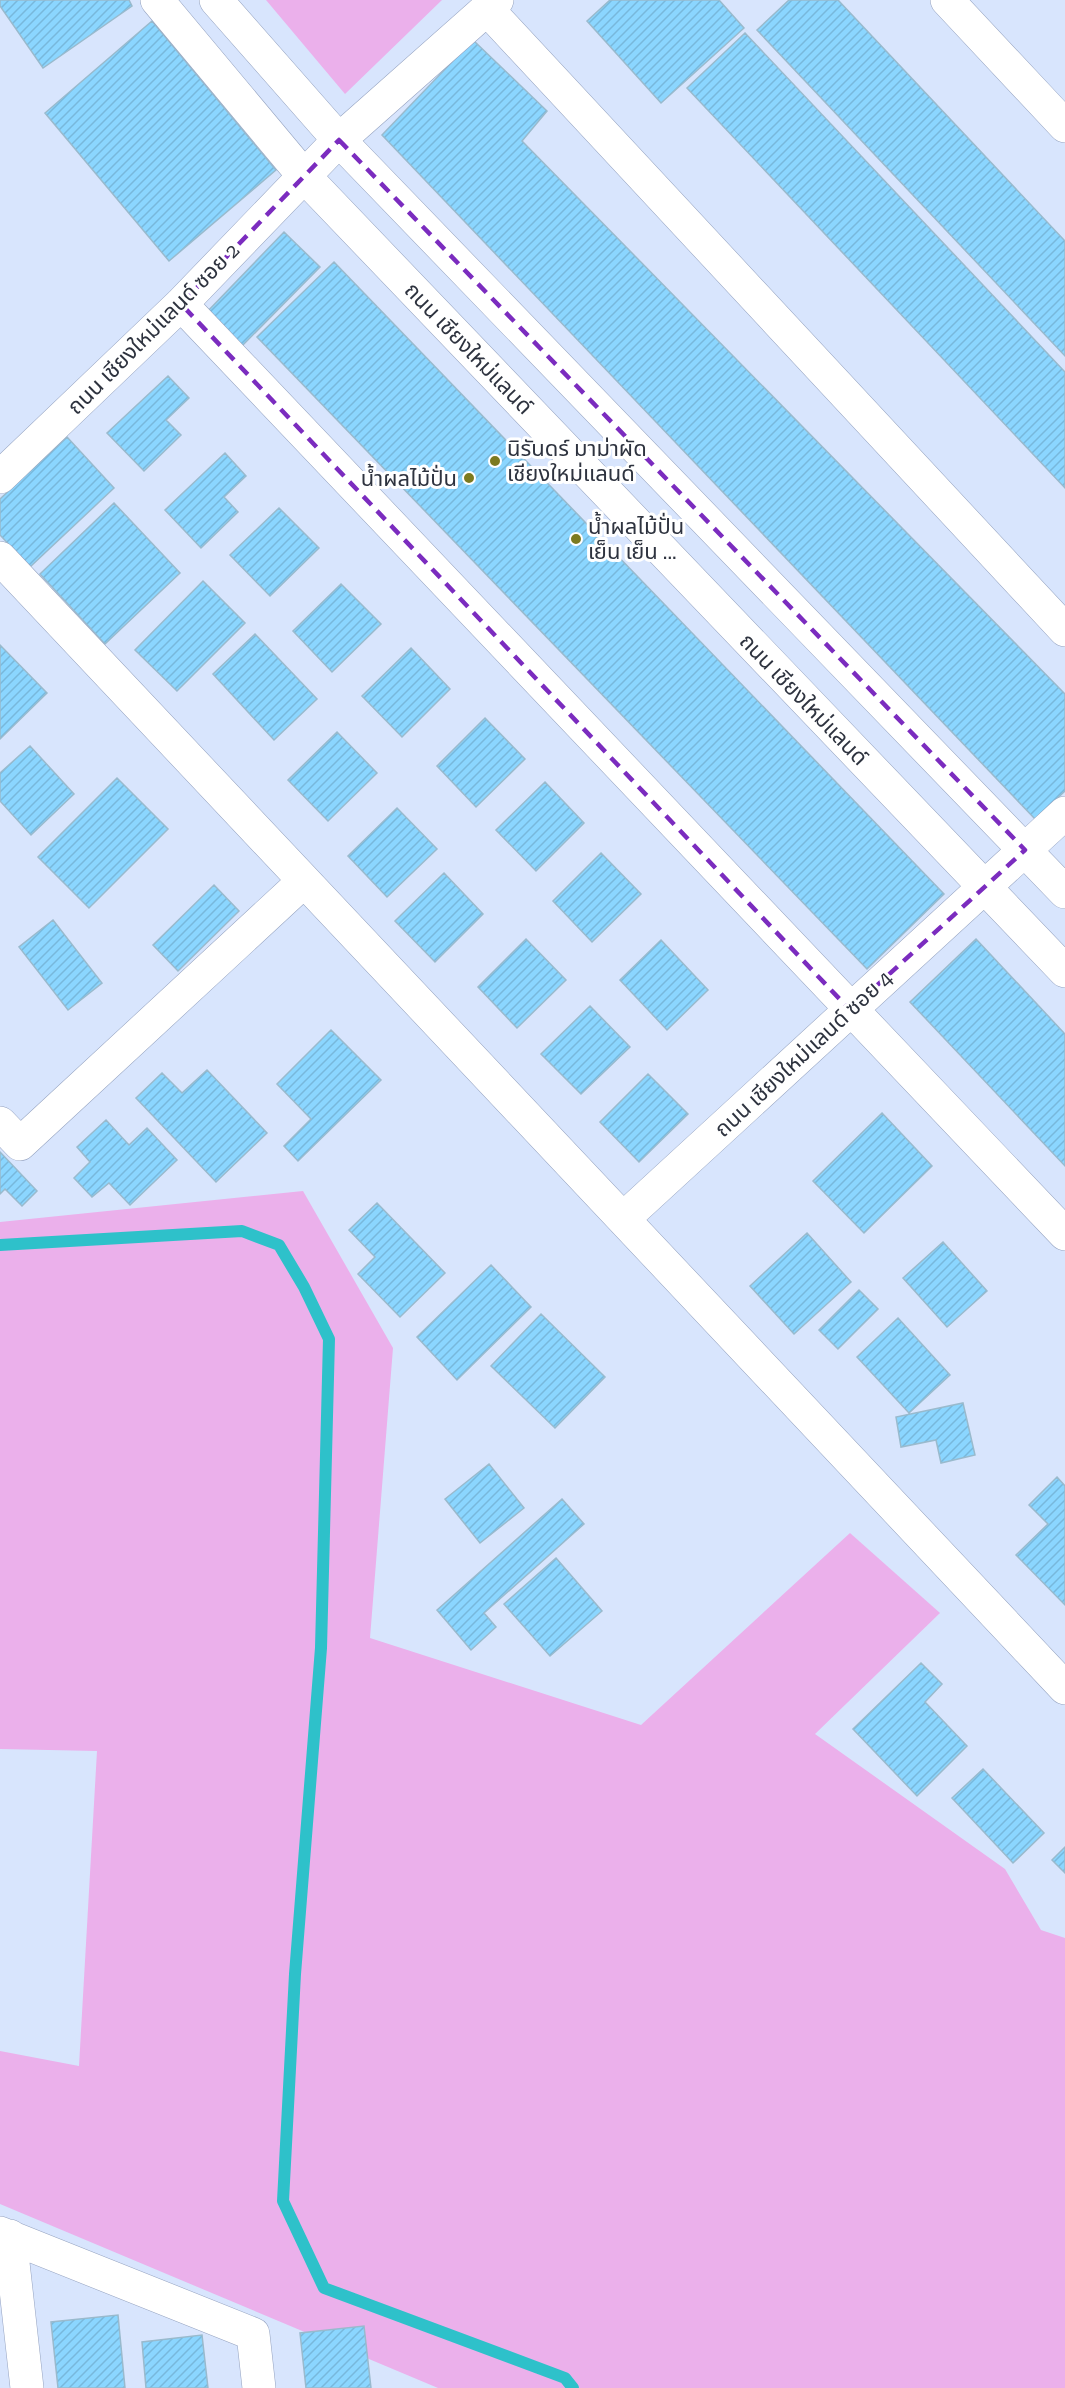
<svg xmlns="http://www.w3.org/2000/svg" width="1065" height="2388" font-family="'Zilla Slab','Noto Sans Thai',serif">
<defs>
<pattern id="building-hatch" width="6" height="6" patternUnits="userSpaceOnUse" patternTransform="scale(1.5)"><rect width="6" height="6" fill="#8bd6ff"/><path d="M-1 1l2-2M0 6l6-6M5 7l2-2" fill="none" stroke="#78b8dc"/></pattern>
</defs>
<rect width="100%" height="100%" fill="#d8e5fd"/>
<!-- grass -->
<path fill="#ebb0eb" d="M 266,0 L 442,0 L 345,94 Z
M 303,1191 L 393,1348 L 370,1638 L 641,1725 L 850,1533 L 940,1613 L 815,1734 L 1005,1869 L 1041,1930 L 1065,1938 L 1065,2388 L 438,2388 L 0,2204 L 0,2051 L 79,2066 L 97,1751 L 0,1749 L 0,1222 Z"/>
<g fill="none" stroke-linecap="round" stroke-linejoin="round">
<!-- stream -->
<path stroke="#2ec1ca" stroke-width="12" d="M 0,1245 L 242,1231 L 279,1245 L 304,1287 L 329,1339 L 321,1648 L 295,1974 L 283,2201 L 324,2288 L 565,2378 L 573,2388"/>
</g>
<!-- building -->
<path fill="url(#building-hatch)" stroke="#99bacd" stroke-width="1.5" d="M 0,0 L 129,0 L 132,6 L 43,68 L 0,6 Z
M 610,0 L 719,0 L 744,28 L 661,103 L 587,21 Z
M 789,0 L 838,0 L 1065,241 L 1065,356 L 757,30 Z
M 152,21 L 276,170 L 169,261 L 45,113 Z
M 745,33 L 1065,372 L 1065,488 L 687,88 Z
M 473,40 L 547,111 L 522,141 L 1065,694 L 1065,791 L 1035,819 L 382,135 Z
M 284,232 L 320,267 L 239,349 L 205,314 Z
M 334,262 L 944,894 L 867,969 L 257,337 Z
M 168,376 L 189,398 L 166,420 L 181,435 L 144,471 L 107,433 Z
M 67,437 L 114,488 L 30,567 L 0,535 L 0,499 Z
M 225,453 L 246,476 L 224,497 L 238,512 L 201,548 L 165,510 Z
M 114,503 L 180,573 L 105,644 L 40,574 Z
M 279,508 L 319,548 L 270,596 L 230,555 Z
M 203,581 L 245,623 L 177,691 L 135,650 Z
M 341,584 L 381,624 L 332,672 L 293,631 Z
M 255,634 L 317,699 L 274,740 L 213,674 Z
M 0,645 L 47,693 L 0,739 Z
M 411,648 L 450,689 L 402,737 L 362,696 Z
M 485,718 L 525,759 L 476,807 L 437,766 Z
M 337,732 L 377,773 L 328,821 L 288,780 Z
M 30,746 L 74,794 L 31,835 L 0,801 L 0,773 Z
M 117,778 L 168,829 L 89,908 L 38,857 Z
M 545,782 L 584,823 L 536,871 L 496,830 Z
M 397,808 L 437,849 L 387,897 L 348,856 Z
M 601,853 L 641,894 L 592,942 L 553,901 Z
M 444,873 L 483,914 L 435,962 L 395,921 Z
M 214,885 L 239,911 L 178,971 L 153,945 Z
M 53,920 L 102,983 L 68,1010 L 19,947 Z
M 526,939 L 566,980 L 517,1028 L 478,987 Z
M 976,939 L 1065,1034 L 1065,1166 L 910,1002 Z
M 661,940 L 708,990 L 667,1030 L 620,980 Z
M 590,1006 L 630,1047 L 581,1094 L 541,1054 Z
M 331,1030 L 381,1080 L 298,1161 L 284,1146 L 311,1119 L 277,1084 Z
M 207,1070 L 267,1133 L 216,1182 L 136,1098 L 162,1073 L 182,1093 Z
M 648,1074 L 688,1114 L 639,1162 L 600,1122 Z
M 882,1113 L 932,1166 L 864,1233 L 813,1181 Z
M 106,1120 L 129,1145 L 147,1128 L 177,1160 L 130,1205 L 109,1183 L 92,1197 L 74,1178 L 90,1162 L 77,1147 Z
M 0,1152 L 37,1191 L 22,1206 L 5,1189 L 0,1194 Z
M 377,1203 L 445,1273 L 400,1317 L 358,1274 L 375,1257 L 349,1230 Z
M 807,1233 L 851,1282 L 794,1334 L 750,1286 Z
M 943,1242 L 987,1291 L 947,1327 L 903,1278 Z
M 491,1265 L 531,1307 L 457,1380 L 417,1337 Z
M 859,1290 L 878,1309 L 838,1349 L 819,1330 Z
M 541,1314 L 605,1377 L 555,1428 L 491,1366 Z
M 898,1318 L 950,1375 L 909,1413 L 857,1357 Z
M 963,1403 L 975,1455 L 941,1463 L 936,1440 L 901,1447 L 896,1417 Z
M 489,1464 L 524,1508 L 480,1543 L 445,1499 Z
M 1057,1477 L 1065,1486 L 1065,1605 L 1016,1555 L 1048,1524 L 1029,1505 Z
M 562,1499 L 584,1524 L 484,1613 L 496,1627 L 471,1650 L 437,1610 Z
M 556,1558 L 602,1611 L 550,1656 L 504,1604 Z
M 921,1663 L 942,1684 L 925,1702 L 967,1746 L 917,1796 L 853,1729 Z
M 983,1769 L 1044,1833 L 1013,1863 L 952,1798 Z
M 1065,1847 L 1065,1873 L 1052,1860 Z
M 118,2315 L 125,2388 L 58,2388 L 51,2322 Z
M 364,2326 L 371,2388 L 306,2388 L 300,2333 Z
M 202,2335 L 208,2388 L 146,2388 L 142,2342 Z"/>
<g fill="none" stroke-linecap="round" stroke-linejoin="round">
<defs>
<path id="street" d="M 157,0 L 304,176 L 1065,971
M 216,0 L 339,140 L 1065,892
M 947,0 L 1065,126
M 487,9 L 1065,630
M 181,304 L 1065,1234
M 0,477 L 181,304 L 339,140 L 497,0
M 0,558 L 1065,1688
M 0,1123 L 20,1144 L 304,881
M 623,1219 L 1065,813
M 0,2233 L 253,2334 L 259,2388
M 10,2236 L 27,2388"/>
</defs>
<!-- street casing -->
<use href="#street" stroke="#95a3c0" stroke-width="34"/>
<!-- street -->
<use href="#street" stroke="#fff" stroke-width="33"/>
</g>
<!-- marked area -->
<path fill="none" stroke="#7b2cbf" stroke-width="4.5" stroke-dasharray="12 8" stroke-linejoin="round" d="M 339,140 L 1025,850 L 850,1010 L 181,304 Z"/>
<!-- markers -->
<g fill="#7c7a20" stroke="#fff" stroke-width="2">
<circle cx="495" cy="461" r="6"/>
<circle cx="469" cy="478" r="6"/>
<circle cx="576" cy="539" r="6"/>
</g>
<g text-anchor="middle" stroke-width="6" stroke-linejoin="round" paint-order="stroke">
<!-- street labels -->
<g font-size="22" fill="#2e333f" stroke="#fff">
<text transform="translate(153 328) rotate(-45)" y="8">ถนน เชียงใหม่แลนด์ ซอย 2</text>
<text transform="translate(469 348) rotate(46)" y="8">ถนน เชียงใหม่แลนด์</text>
<text transform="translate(804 699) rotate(46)" y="8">ถนน เชียงใหม่แลนด์</text>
<text transform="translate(803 1053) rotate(-43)" y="8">ถนน เชียงใหม่แลนด์ ซอย 4</text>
</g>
<!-- poi labels -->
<g font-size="22" fill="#2e333f" stroke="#fff" text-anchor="start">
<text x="507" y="456">นิรันดร์ มาม่าผัด<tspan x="507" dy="25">เชียงใหม่แลนด์</tspan></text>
<text x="457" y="486" text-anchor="end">น้ำผลไม้ปั่น</text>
<text x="588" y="534">น้ำผลไม้ปั่น<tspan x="588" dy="25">เย็น เย็น ...</tspan></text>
</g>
</g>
</svg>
